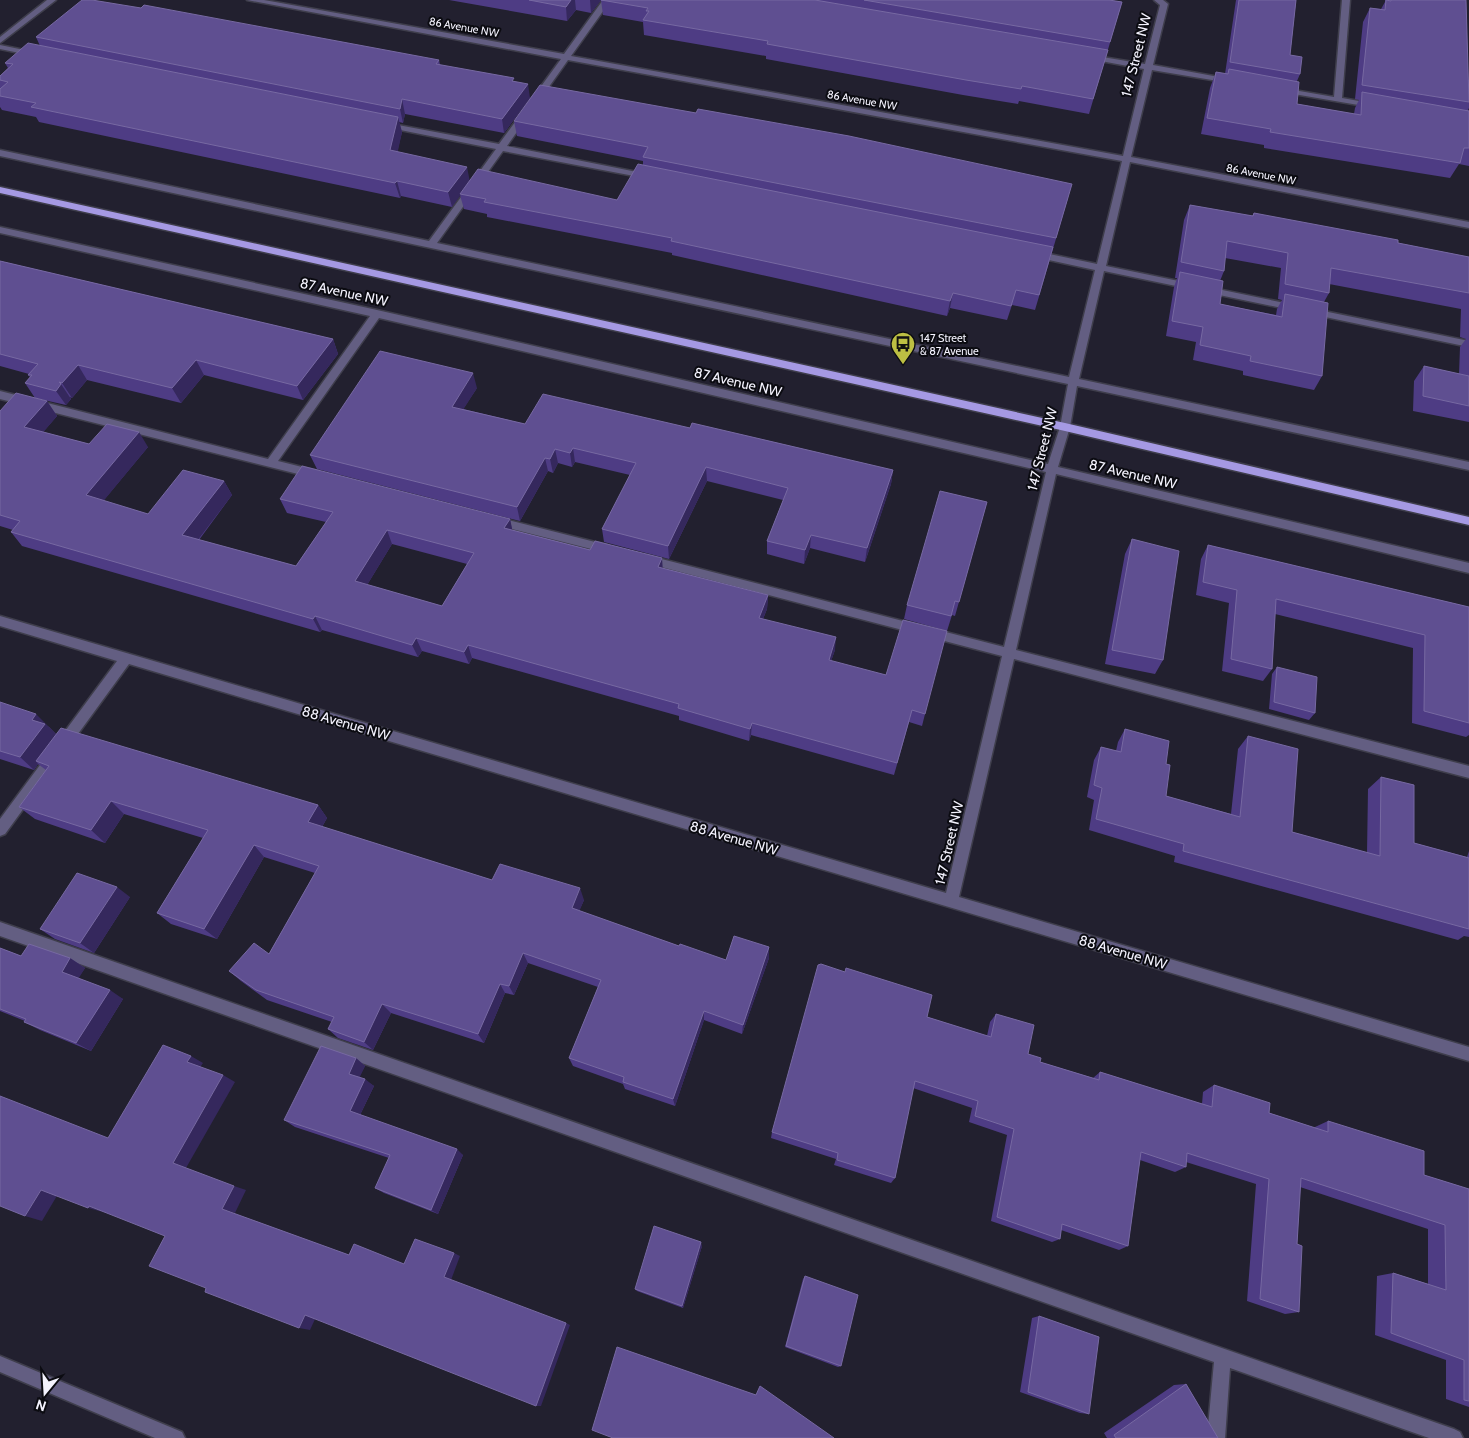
<svg xmlns="http://www.w3.org/2000/svg" width="1469" height="1438" font-family="Cabin,sans-serif">
<rect width="100%" height="100%" fill="#22202f"/>
<g fill="none" stroke-linecap="round" stroke-linejoin="round">
<defs>
<path id="minor" d="M 47,0 L 56,0 L 0,43 L 0,37 Z
M 247,0 L 264,0 L 564,54 L 603,0 L 611,0 L 571,56 L 1123,156 L 1144,69 L 1090,59 L 1086,57 L 1090,55 L 1145,64 L 1160,5 L 1154,0 L 1163,0 L 1168,4 L 1153,65 L 1230,79 L 1234,81 L 1230,83 L 1152,70 L 1131,157 L 1469,222 L 1469,228 L 1130,162 L 1106,266 L 1469,341 L 1469,347 L 1104,271 L 1079,379 L 1469,462 L 1469,470 L 1077,386 L 1070,427 L 1058,467 L 1469,563 L 1469,573 L 1056,474 L 1016,650 L 1469,766 L 1469,778 L 1014,659 L 959,897 L 1469,1047 L 1469,1061 L 129,664 L 5,834 L 0,836 L 0,819 L 117,661 L 0,626 L 0,616 L 946,893 L 1002,656 L 646,563 L 640,559 L 646,555 L 1004,647 L 1046,472 L 379,318 L 278,461 L 318,471 L 319,474 L 318,477 L 314,478 L 0,399 L 0,391 L 268,459 L 370,316 L 0,233 L 0,227 L 377,310 L 1048,464 L 1060,427 L 1068,384 L 0,156 L 0,150 L 429,241 L 496,149 L 385,127 L 382,126 L 382,122 L 499,144 L 561,59 ZM 568,60 L 1122,161 L 1097,264 L 1035,251 L 1030,254 L 1035,257 L 1095,270 L 1069,377 L 437,243 L 503,151 L 650,179 L 650,175 L 647,174 L 507,146 Z
M 1342,0 L 1350,0 L 1342,98 L 1376,104 L 1376,108 L 1282,92 L 1278,90 L 1282,88 L 1334,97 Z
M 0,45 L 34,52 L 38,54 L 34,56 L 0,49 Z
M 496,517 L 607,545 L 613,549 L 607,553 L 492,524 L 490,521 L 492,518 Z
M 0,922 L 1454,1429 L 1460,1432 L 1463,1438 L 1429,1438 L 1230,1368 L 1225,1438 L 1207,1438 L 1214,1362 L 0,936 Z
M 0,1356 L 182,1432 L 185,1438 L 155,1438 L 0,1372 Z"/>
<path id="major" d="M 0,187 L 1065,423 L 1469,517 L 1469,525 L 1065,431 L 0,193 Z"/>
</defs>
<!-- minor casing -->
<use href="#minor" stroke="#3f3e4c" stroke-width="3"/>
<!-- major casing -->
<use href="#major" stroke="#3f3e4c" stroke-width="3"/>
<!-- minor -->
<use href="#minor" fill="#635e82" fill-rule="evenodd"/>
<!-- major -->
<use href="#major" fill="#a599e3" fill-rule="evenodd"/>
</g>
<!-- wall -->
<path fill="#4e3c84" fill-rule="evenodd" d="M 449,0 L 601,0 L 591,13 L 576,10 L 567,21 Z
M 601,0 L 1109,0 L 1122,2 L 1089,114 L 1019,101 L 1018,104 L 963,95 L 766,59 L 766,56 L 644,35 L 643,22 L 603,15 Z
M 1236,0 L 1296,0 L 1290,55 L 1300,74 L 1297,81 L 1297,104 L 1354,114 L 1355,108 L 1359,100 L 1355,99 L 1363,22 L 1370,8 L 1381,9 L 1385,2 L 1385,0 L 1466,0 L 1468,80 L 1469,80 L 1469,108 L 1468,110 L 1469,111 L 1469,166 L 1459,164 L 1450,178 L 1264,148 L 1264,145 L 1201,134 L 1210,88 L 1216,72 L 1225,74 Z
M 36,37 L 439,60 L 440,65 L 514,81 L 530,98 L 504,133 L 405,114 L 403,123 L 399,122 L 402,132 L 397,152 L 470,181 L 617,200 L 643,165 L 643,161 L 517,136 L 514,121 L 1068,198 L 1035,310 L 1012,305 L 1007,320 L 950,308 L 947,316 L 672,255 L 672,253 L 487,217 L 487,214 L 464,209 L 460,195 L 452,207 L 401,196 L 400,198 L 39,122 L 36,117 L 2,110 L 0,107 L 0,76 L 8,68 L 5,63 L 40,46 Z
M 1190,205 L 1252,216 L 1254,213 L 1398,243 L 1469,257 L 1469,422 L 1413,411 L 1414,381 L 1424,366 L 1459,374 L 1460,347 L 1466,339 L 1460,337 L 1461,309 L 1329,284 L 1329,293 L 1324,302 L 1322,376 L 1314,390 L 1243,375 L 1243,371 L 1193,360 L 1196,342 L 1166,336 L 1174,287 L 1177,278 L 1175,278 L 1184,220 ZM 1225,258 L 1281,268 L 1278,299 L 1282,300 L 1277,309 L 1276,315 L 1220,304 L 1220,281 L 1224,271 Z
M 0,261 L 333,339 L 338,354 L 303,400 L 204,375 L 181,403 L 87,380 L 72,398 L 70,397 L 71,399 L 66,405 L 35,398 L 25,383 L 30,377 L 28,375 L 29,374 L 0,366 Z
M 477,388 L 463,409 L 525,424 L 690,428 L 893,470 L 891,484 L 865,562 L 810,548 L 804,564 L 767,554 L 767,541 L 783,500 L 707,481 L 669,559 L 604,542 L 602,529 L 630,475 L 575,462 L 572,467 L 558,463 L 553,473 L 548,471 L 520,521 L 317,469 L 310,455 Z
M 47,401 L 57,416 L 43,432 L 89,444 L 148,447 L 103,501 L 148,514 L 224,481 L 232,495 L 199,540 L 296,566 L 326,522 L 287,513 L 280,499 L 510,519 L 512,530 L 768,595 L 767,609 L 763,619 L 835,650 L 831,661 L 925,714 L 922,726 L 909,722 L 894,775 L 751,735 L 749,741 L 679,720 L 679,716 L 472,658 L 469,664 L 422,651 L 418,657 L 322,630 L 320,632 L 22,546 L 11,532 L 13,530 L 0,526 L 0,411 ZM 392,544 L 467,564 L 442,606 L 367,585 Z
M 987,502 L 955,616 L 952,615 L 947,631 L 904,619 L 907,605 Z
M 1132,539 L 1163,660 L 1155,674 L 1105,664 L 1125,554 Z
M 1208,545 L 1469,607 L 1469,735 L 1466,737 L 1412,723 L 1413,648 L 1275,614 L 1272,669 L 1263,681 L 1222,671 L 1229,603 L 1196,595 L 1201,559 Z
M 1277,667 L 1315,713 L 1309,720 L 1269,709 L 1272,674 Z
M 0,702 L 49,727 L 56,734 L 318,805 L 327,818 L 322,827 L 492,880 L 584,900 L 579,911 L 679,946 L 726,960 L 769,947 L 769,958 L 742,1034 L 704,1020 L 675,1106 L 625,1089 L 623,1084 L 573,1066 L 569,1058 L 598,987 L 528,963 L 514,995 L 505,993 L 484,1043 L 391,1013 L 373,1050 L 338,1038 L 328,1029 L 332,1022 L 267,1000 L 241,981 L 229,971 L 269,954 L 315,873 L 264,857 L 217,939 L 171,924 L 157,913 L 203,838 L 124,814 L 105,843 L 35,819 L 19,807 L 46,770 L 38,764 L 34,770 L 0,759 Z
M 1125,729 L 1166,764 L 1166,796 L 1231,814 L 1238,749 L 1248,736 L 1292,832 L 1367,853 L 1368,789 L 1381,777 L 1414,843 L 1467,857 L 1469,851 L 1469,937 L 1464,936 L 1458,940 L 1174,862 L 1175,856 L 1089,830 L 1094,800 L 1087,797 L 1094,760 L 1101,747 L 1116,751 L 1118,742 Z
M 130,897 L 94,953 L 55,939 L 40,929 Z
M 0,948 L 21,956 L 70,958 L 85,968 L 78,978 L 123,999 L 91,1051 L 40,1030 L 24,1022 L 25,1021 L 0,1011 Z
M 996,1014 L 1028,1054 L 1040,1062 L 1093,1078 L 1100,1072 L 1202,1104 L 1203,1092 L 1214,1085 L 1269,1113 L 1315,1128 L 1315,1127 L 1328,1121 L 1424,1175 L 1469,1189 L 1469,1407 L 1446,1399 L 1446,1360 L 1375,1335 L 1377,1276 L 1393,1273 L 1428,1284 L 1428,1229 L 1300,1187 L 1297,1244 L 1299,1312 L 1285,1314 L 1247,1301 L 1256,1184 L 1186,1162 L 1186,1167 L 1175,1172 L 1140,1160 L 1128,1246 L 1119,1250 L 1061,1230 L 1060,1239 L 1052,1242 L 991,1221 L 1007,1135 L 969,1122 L 972,1108 L 913,1088 L 895,1178 L 891,1183 L 834,1165 L 836,1159 L 771,1138 L 772,1132 L 927,1017 L 987,1036 L 990,1022 Z
M 356,1058 L 365,1066 L 359,1077 L 374,1086 L 360,1115 L 463,1155 L 438,1214 L 384,1193 L 375,1188 L 389,1158 L 295,1127 L 284,1120 Z
M 702,1246 L 683,1308 L 637,1291 L 635,1289 Z
M 805,1276 L 841,1366 L 838,1367 L 785,1347 L 803,1279 Z
M 1039,1316 L 1089,1414 L 1080,1413 L 1020,1392 L 1032,1318 Z
M 1186,1384 L 1218,1438 L 1107,1438 L 1104,1433 L 1174,1385 Z"/>
<!-- shaded-wall -->
<path fill="#35285d" d="M 571,0 L 575,0 L 576,10 L 567,21 L 566,7 Z
M 590,0 L 601,0 L 591,13 Z
M 528,84 L 530,98 L 504,133 L 502,119 Z
M 402,99 L 405,114 L 403,123 L 400,109 Z
M 398,117 L 402,132 L 395,165 L 390,150 Z
M 467,167 L 470,182 L 452,207 L 448,192 Z
M 397,181 L 401,196 L 400,198 L 395,183 Z
M 953,293 L 950,308 L 947,316 L 950,301 Z
M 333,339 L 338,354 L 303,400 L 297,386 Z
M 196,360 L 204,375 L 181,403 L 172,388 Z
M 78,365 L 87,380 L 72,398 L 62,383 Z
M 473,373 L 477,388 L 456,421 L 452,407 Z
M 61,384 L 71,399 L 66,405 L 56,391 Z
M 47,401 L 57,416 L 35,442 L 24,427 Z
M 139,432 L 148,447 L 96,510 L 86,495 Z
M 573,448 L 575,462 L 572,467 L 570,453 Z
M 555,449 L 558,463 L 553,473 L 550,459 Z
M 545,458 L 548,471 L 520,521 L 517,507 Z
M 706,467 L 707,481 L 669,559 L 668,546 Z
M 893,470 L 891,484 L 865,562 L 867,548 Z
M 224,481 L 232,495 L 191,549 L 182,535 Z
M 510,519 L 513,533 L 504,528 Z
M 387,530 L 392,544 L 361,595 L 355,581 Z
M 811,535 L 810,548 L 804,564 L 805,550 Z
M 662,558 L 663,572 L 658,567 Z
M 768,595 L 767,609 L 758,631 L 759,618 Z
M 315,616 L 322,630 L 320,632 L 313,619 Z
M 836,637 L 835,650 L 827,673 L 829,660 Z
M 416,638 L 422,651 L 418,657 L 412,645 Z
M 468,645 L 472,658 L 469,664 L 464,652 Z
M 36,714 L 59,737 L 36,761 L 38,764 L 34,770 L 20,757 L 32,720 Z
M 752,723 L 751,735 L 749,741 L 750,729 Z
M 111,801 L 124,814 L 105,843 L 91,830 Z
M 318,805 L 327,818 L 317,835 L 308,822 Z
M 254,845 L 264,857 L 217,939 L 204,929 Z
M 117,887 L 130,897 L 94,953 L 80,943 Z
M 580,888 L 584,900 L 576,919 L 572,908 Z
M 769,947 L 769,958 L 742,1034 L 743,1025 Z
M 523,953 L 528,963 L 514,995 L 509,986 Z
M 70,958 L 85,968 L 77,981 L 62,972 Z
M 500,984 L 505,993 L 484,1043 L 478,1034 Z
M 110,990 L 123,999 L 91,1051 L 76,1043 Z
M 382,1004 L 391,1013 L 373,1050 L 364,1042 Z
M 704,1011 L 704,1020 L 675,1106 L 673,1099 Z
M 191,1056 L 203,1063 L 199,1069 L 187,1062 Z
M 356,1058 L 365,1066 L 358,1081 L 349,1074 Z
M 223,1075 L 235,1082 L 186,1168 L 173,1163 Z
M 365,1079 L 374,1086 L 359,1117 L 350,1111 Z
M 457,1149 L 463,1155 L 438,1214 L 431,1210 Z
M 234,1186 L 246,1190 L 235,1213 L 222,1209 Z
M 41,1190 L 58,1194 L 42,1221 L 25,1216 Z
M 89,1206 L 103,1212 L 88,1208 Z
M 701,1242 L 702,1246 L 683,1308 L 682,1306 Z
M 454,1253 L 460,1256 L 451,1280 L 444,1277 Z
M 305,1315 L 316,1317 L 310,1330 L 299,1328 Z
M 566,1323 L 570,1325 L 541,1406 L 536,1406 Z"/>
<!-- building -->
<path fill="#5f4f91" stroke="#7769a2" fill-rule="evenodd" d="M 82,0 L 92,0 L 141,8 L 144,5 L 439,60 L 436,64 L 514,78 L 512,81 L 528,84 L 502,119 L 402,99 L 400,109 L 36,37 Z
M 529,0 L 571,0 L 566,7 Z
M 601,0 L 815,0 L 1108,50 L 1093,99 L 1022,86 L 1021,89 L 966,80 L 767,44 L 768,41 L 643,20 L 649,11 L 646,11 L 648,8 Z
M 864,0 L 1109,0 L 1122,2 L 1110,42 Z
M 1239,0 L 1296,0 L 1290,55 L 1302,57 L 1300,74 L 1230,62 Z
M 1386,0 L 1391,1 L 1391,0 L 1466,0 L 1469,102 L 1362,85 L 1370,8 L 1385,10 Z
M 28,43 L 398,117 L 390,150 L 467,167 L 448,192 L 397,181 L 395,183 L 31,107 L 36,103 L 0,96 L 0,89 L 8,82 L 0,80 L 0,76 L 13,64 L 5,63 Z
M 1229,69 L 1299,82 L 1297,104 L 1361,115 L 1362,92 L 1469,111 L 1469,148 L 1464,148 L 1460,163 L 1270,132 L 1271,129 L 1207,118 L 1216,72 L 1228,74 Z
M 540,85 L 696,113 L 698,109 L 849,136 L 1072,184 L 1056,238 L 643,157 L 648,147 L 514,121 Z
M 638,164 L 1053,247 L 1039,295 L 1016,290 L 1011,306 L 953,293 L 950,301 L 671,241 L 672,238 L 484,202 L 486,199 L 460,194 L 478,169 L 617,200 Z
M 1190,205 L 1253,216 L 1254,213 L 1398,240 L 1398,243 L 1469,257 L 1469,293 L 1331,268 L 1329,293 L 1285,284 L 1288,253 L 1227,241 L 1224,271 L 1181,262 Z
M 0,261 L 333,339 L 297,386 L 196,360 L 172,388 L 78,365 L 62,383 L 59,382 L 61,384 L 56,391 L 25,383 L 32,375 L 28,375 L 38,364 L 0,354 Z
M 1180,272 L 1223,281 L 1220,304 L 1282,317 L 1285,294 L 1328,303 L 1322,376 L 1250,361 L 1251,356 L 1200,345 L 1203,327 L 1172,321 Z
M 380,351 L 473,373 L 452,407 L 525,424 L 543,394 L 690,428 L 692,423 L 893,470 L 867,548 L 811,535 L 805,550 L 767,541 L 788,488 L 706,467 L 668,546 L 602,529 L 636,463 L 573,448 L 570,453 L 555,449 L 550,459 L 545,458 L 517,507 L 310,455 Z
M 1424,366 L 1469,376 L 1469,406 L 1423,396 Z
M 16,393 L 47,401 L 24,427 L 89,444 L 107,424 L 139,432 L 86,495 L 148,514 L 183,470 L 224,481 L 182,535 L 296,566 L 333,512 L 280,499 L 302,466 L 510,519 L 504,528 L 590,550 L 595,541 L 662,558 L 658,567 L 768,595 L 759,618 L 836,637 L 829,660 L 886,675 L 903,620 L 947,631 L 925,714 L 912,710 L 897,763 L 752,723 L 750,729 L 678,708 L 679,704 L 468,645 L 464,652 L 416,638 L 412,645 L 315,616 L 313,619 L 11,532 L 20,521 L 0,515 L 0,411 ZM 387,530 L 474,553 L 442,606 L 355,581 Z
M 940,491 L 987,502 L 959,602 L 955,601 L 951,616 L 907,605 Z
M 1132,539 L 1179,551 L 1163,660 L 1112,650 Z
M 1208,545 L 1469,607 L 1469,723 L 1424,711 L 1425,635 L 1276,599 L 1272,669 L 1231,659 L 1237,590 L 1203,582 Z
M 1277,667 L 1317,677 L 1315,713 L 1274,702 Z
M 0,702 L 36,714 L 32,720 L 45,724 L 20,757 L 0,751 Z
M 61,728 L 318,805 L 308,822 L 492,880 L 500,864 L 580,888 L 572,908 L 679,946 L 680,944 L 726,960 L 734,936 L 769,947 L 743,1025 L 704,1011 L 673,1099 L 623,1082 L 624,1077 L 569,1058 L 601,980 L 523,953 L 509,986 L 500,984 L 478,1034 L 382,1004 L 364,1042 L 328,1029 L 334,1017 L 256,990 L 229,971 L 254,943 L 269,954 L 319,866 L 254,845 L 204,929 L 157,913 L 208,830 L 111,801 L 91,830 L 19,807 L 49,766 L 36,761 Z
M 1125,729 L 1169,741 L 1166,764 L 1170,765 L 1166,796 L 1240,817 L 1248,736 L 1298,749 L 1292,832 L 1380,856 L 1381,777 L 1414,785 L 1414,843 L 1469,858 L 1469,929 L 1183,851 L 1184,844 L 1096,819 L 1102,788 L 1094,785 L 1101,747 L 1121,752 Z
M 77,873 L 117,887 L 80,943 L 40,929 Z
M 29,944 L 70,958 L 62,972 L 110,990 L 76,1043 L 24,1022 L 26,1019 L 0,1009 L 0,948 L 21,956 Z
M 821,964 L 845,972 L 846,968 L 932,995 L 927,1017 L 991,1037 L 996,1014 L 1034,1025 L 1028,1054 L 1041,1058 L 1040,1062 L 1099,1080 L 1100,1072 L 1212,1107 L 1214,1085 L 1270,1103 L 1269,1113 L 1328,1132 L 1328,1121 L 1424,1151 L 1424,1175 L 1469,1189 L 1469,1401 L 1464,1400 L 1464,1360 L 1391,1333 L 1393,1273 L 1446,1290 L 1445,1225 L 1301,1178 L 1297,1244 L 1302,1246 L 1299,1312 L 1260,1299 L 1269,1179 L 1187,1153 L 1186,1167 L 1141,1152 L 1128,1246 L 1062,1224 L 1060,1239 L 997,1217 L 1014,1129 L 975,1116 L 978,1101 L 915,1081 L 895,1178 L 837,1160 L 838,1153 L 772,1132 L 818,965 Z
M 163,1045 L 191,1056 L 187,1062 L 223,1075 L 173,1163 L 234,1186 L 222,1209 L 349,1255 L 354,1244 L 404,1264 L 415,1239 L 454,1253 L 444,1277 L 566,1323 L 536,1406 L 305,1315 L 299,1328 L 205,1292 L 206,1288 L 149,1266 L 165,1236 L 89,1206 L 88,1208 L 41,1190 L 25,1216 L 0,1206 L 0,1096 L 108,1138 Z
M 321,1046 L 356,1058 L 349,1074 L 365,1079 L 350,1111 L 457,1149 L 431,1210 L 375,1188 L 390,1155 L 284,1120 Z
M 654,1226 L 701,1242 L 682,1306 L 635,1289 Z
M 805,1276 L 858,1295 L 841,1366 L 786,1346 Z
M 1039,1316 L 1099,1337 L 1089,1414 L 1028,1392 Z
M 617,1347 L 756,1395 L 760,1386 L 834,1438 L 613,1438 L 592,1430 Z
M 1186,1384 L 1218,1438 L 1116,1438 L 1114,1435 Z"/>
<!-- icons -->
<defs>
<symbol id="bus-pin" viewBox="-11 -11 22 30"><path d="M0 17L-7.5 6A9.5 9.5 0 1 1 7.5 6Z" fill="#bdbf43" stroke="#0b0b11"/><path d="M-5-6H5V4H4V6H2V4H-2V6H-4V4H-5ZM-3.5-4V0h7V-4ZM-3.5 1.2v1.5H-2V1.2ZM2 1.2v1.5H3.5V1.2Z" fill="#111"/></symbol>
</defs>
<g fill-rule="evenodd">
<use href="#bus-pin" x="889" y="330" width="28" height="38"/>
</g>
<g text-anchor="middle" stroke-width="4" stroke-linejoin="round" paint-order="stroke">
<!-- far-street labels -->
<g font-size="11" fill="#f4f3fe" stroke="#0b0b11">
<text transform="translate(464 27) rotate(10)" y="4">86 Avenue NW</text>
<text transform="translate(862 100) rotate(10)" y="4">86 Avenue NW</text>
<text transform="translate(1261 174) rotate(11)" y="4">86 Avenue NW</text>
</g>
<!-- far-poi labels -->
<g font-size="11" fill="#f4f3fe" stroke="#0b0b11" text-anchor="start">
<text x="920" y="342">147 Street<tspan x="920" dy="13">&amp; 87 Avenue</tspan></text>
</g>
<!-- street labels -->
<g font-size="14" fill="#f4f3fe" stroke="#0b0b11">
<text transform="translate(1136 55) rotate(-76)" y="5">147 Street NW</text>
<text transform="translate(344 292) rotate(12)" y="5">87 Avenue NW</text>
<text transform="translate(738 382) rotate(13)" y="5">87 Avenue NW</text>
<text transform="translate(1042 449) rotate(-76)" y="5">147 Street NW</text>
<text transform="translate(1133 474) rotate(13)" y="5">87 Avenue NW</text>
<text transform="translate(346 723) rotate(16)" y="5">88 Avenue NW</text>
<text transform="translate(734 838) rotate(16)" y="5">88 Avenue NW</text>
<text transform="translate(949 843) rotate(-77)" y="5">147 Street NW</text>
<text transform="translate(1123 952) rotate(16)" y="5">88 Avenue NW</text>
</g>
</g>
<!-- north arrow -->
<g transform="translate(45 1393) rotate(198)" stroke="#0b0b11" stroke-width="4" paint-order="stroke">
<path d="M0-4L9 19L0 12L-9 19Z" fill="#f4f3fe"/>
<text y="-8" font-size="14" font-weight="bold" text-anchor="middle" fill="#f4f3fe">N</text>
</g>
</svg>
